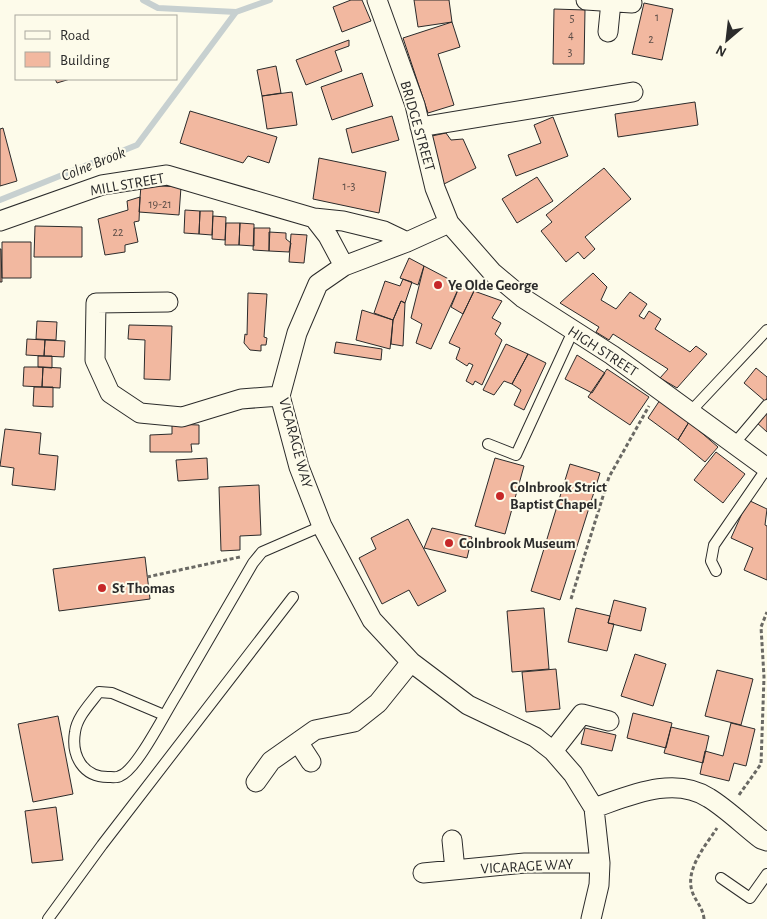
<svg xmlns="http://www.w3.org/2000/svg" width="767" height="919" font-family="'Alegreya Sans',sans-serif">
<rect width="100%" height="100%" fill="#fdfbea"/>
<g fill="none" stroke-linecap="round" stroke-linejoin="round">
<!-- stream -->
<path stroke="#c7d0d0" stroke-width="6" d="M 143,0 L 158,8 L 236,12
M 0,200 L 137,145 L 236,12 L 270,0"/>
</g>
<!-- building -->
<path fill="#f2b8a0" stroke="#2b2b2b" d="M 351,0 L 362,0 L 371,21 L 342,32 L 333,7 Z
M 414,0 L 449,0 L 452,22 L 418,27 Z
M 644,3 L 673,9 L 662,60 L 632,54 Z
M 554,9 L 585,10 L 584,64 L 553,64 Z
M 452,22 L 460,47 L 438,54 L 454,105 L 428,113 L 403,38 Z
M 349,40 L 349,46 L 335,51 L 342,71 L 306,85 L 296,60 Z
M 276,66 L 281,93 L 262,96 L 257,70 Z
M 362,73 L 373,106 L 332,120 L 321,87 Z
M 55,79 L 70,79 L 57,83 Z
M 292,92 L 297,125 L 267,129 L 262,96 Z
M 695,102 L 698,125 L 618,137 L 615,114 Z
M 190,111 L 277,137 L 269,163 L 248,156 L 243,163 L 180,143 Z
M 392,116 L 399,140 L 352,153 L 346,129 Z
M 553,117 L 568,156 L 516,176 L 508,155 L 541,143 L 534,125 Z
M 3,128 L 17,181 L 0,186 L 0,129 Z
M 446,133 L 451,140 L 463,139 L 476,168 L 444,184 L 427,137 Z
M 319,158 L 386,172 L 379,213 L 313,199 Z
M 604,168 L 631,199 L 585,237 L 595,249 L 584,259 L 578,252 L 566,262 L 541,231 L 552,222 L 546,215 Z
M 537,177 L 553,201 L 517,223 L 502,199 Z
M 141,185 L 181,187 L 179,215 L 139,212 Z
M 140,197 L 139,221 L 134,222 L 138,242 L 125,245 L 125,252 L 105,255 L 98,219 L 128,210 L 127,201 Z
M 185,210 L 200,211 L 199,234 L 184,233 Z
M 200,211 L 213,211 L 212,235 L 199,234 Z
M 213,216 L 226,217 L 225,240 L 212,239 Z
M 226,223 L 240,223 L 239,245 L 225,245 Z
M 240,223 L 254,224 L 254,246 L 239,245 Z
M 35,226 L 82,227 L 82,257 L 34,257 Z
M 254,228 L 270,228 L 269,251 L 253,250 Z
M 269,232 L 286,233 L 286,239 L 291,243 L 289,252 L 269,251 Z
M 291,234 L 307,235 L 304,263 L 289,262 Z
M 2,242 L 31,242 L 31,278 L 2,278 Z
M 0,249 L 1,249 L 2,282 L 0,282 Z
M 409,258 L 424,266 L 418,285 L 400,278 Z
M 424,266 L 460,285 L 431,349 L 416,343 L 422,324 L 411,318 Z
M 593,273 L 607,287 L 601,300 L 616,309 L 630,292 L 647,304 L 639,316 L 644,319 L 649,311 L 661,319 L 655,329 L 690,352 L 696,346 L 707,354 L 677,388 L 660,378 L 668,369 L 613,334 L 609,340 L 596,332 L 599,327 L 560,303 Z
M 403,279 L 412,282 L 405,303 L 401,301 L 393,320 L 374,313 L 385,281 L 400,286 Z
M 460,285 L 474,291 L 463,314 L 451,307 Z
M 474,291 L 502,301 L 492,318 L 501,323 L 495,334 L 502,340 L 482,385 L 475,381 L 473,385 L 466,381 L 473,365 L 469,363 L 467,366 L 456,359 L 460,348 L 449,343 Z
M 248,293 L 267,294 L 264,337 L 267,338 L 266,345 L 261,345 L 261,351 L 250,350 L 244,343 L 245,334 L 247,335 Z
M 401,301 L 405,303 L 403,346 L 391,344 L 393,320 Z
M 362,310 L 393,320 L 390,349 L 356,340 Z
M 37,321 L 57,322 L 56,340 L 36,339 Z
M 129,325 L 172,326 L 170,380 L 144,379 L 145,340 L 128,339 Z
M 27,339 L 45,340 L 44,356 L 26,355 Z
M 45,340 L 65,341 L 64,357 L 44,356 Z
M 336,342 L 382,349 L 381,360 L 334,353 Z
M 506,344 L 528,354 L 512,384 L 504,381 L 494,395 L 483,390 Z
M 528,354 L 546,363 L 524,410 L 514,405 L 521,390 L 512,384 Z
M 577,355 L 605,373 L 592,393 L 565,379 Z
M 38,356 L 52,356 L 52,368 L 38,367 Z
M 24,367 L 43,367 L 42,387 L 23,386 Z
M 43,367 L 61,368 L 60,388 L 42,387 Z
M 756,368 L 767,377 L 767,398 L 765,401 L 744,383 Z
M 607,369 L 649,397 L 630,425 L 588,397 Z
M 34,387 L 53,387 L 53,407 L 33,406 Z
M 660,400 L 689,422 L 678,440 L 648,418 Z
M 767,409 L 767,432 L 756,422 Z
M 689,422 L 718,447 L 705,462 L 678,440 Z
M 172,424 L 199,425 L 199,444 L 191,444 L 192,452 L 150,452 L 150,435 L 172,434 Z
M 5,429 L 41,433 L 39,454 L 58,456 L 55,490 L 12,485 L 14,468 L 0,466 Z
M 716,452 L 745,474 L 723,503 L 694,480 Z
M 207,458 L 208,479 L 178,481 L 176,460 Z
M 495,458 L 524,466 L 505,534 L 475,526 Z
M 570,464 L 600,473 L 560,600 L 531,591 Z
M 259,485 L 261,535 L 240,536 L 240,550 L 221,551 L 219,487 Z
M 748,500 L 767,509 L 765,525 L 767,526 L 767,580 L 744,570 L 753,548 L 731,538 Z
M 408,519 L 446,591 L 418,606 L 409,590 L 382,604 L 359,558 L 376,549 L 371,538 Z
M 432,528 L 472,537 L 467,558 L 424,548 Z
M 145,557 L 150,599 L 59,611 L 53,569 Z
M 614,600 L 646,608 L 641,631 L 608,623 Z
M 544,608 L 549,669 L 512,672 L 507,611 Z
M 576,608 L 610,616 L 608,623 L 614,624 L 607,651 L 568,642 Z
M 635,654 L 666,664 L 653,706 L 621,696 Z
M 556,669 L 560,709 L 526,712 L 522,672 Z
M 717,670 L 753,679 L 741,725 L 705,716 Z
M 633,713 L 672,723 L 666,748 L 627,738 Z
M 58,716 L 73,794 L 33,802 L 18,724 Z
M 731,723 L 755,729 L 746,766 L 734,763 L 729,781 L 700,774 L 705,751 L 723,756 Z
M 671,727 L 709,736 L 703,763 L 664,753 Z
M 585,728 L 616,735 L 612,751 L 581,744 Z
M 56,807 L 63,860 L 32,863 L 25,811 Z"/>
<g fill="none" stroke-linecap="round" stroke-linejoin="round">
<defs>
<path id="lane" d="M 691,411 L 767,330
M 488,444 L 516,455 L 573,331
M 734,444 L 767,405
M 716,571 L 711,561 L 714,545 L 767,468
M 164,715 L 112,693 L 99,692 C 90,704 77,717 75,732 C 71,756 83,777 108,777 C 111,777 117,778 120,776 C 137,770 166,711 177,694 L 253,563 L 262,552 L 322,526
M 721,878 L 750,898 L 767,874
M 48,919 L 102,845 L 293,597"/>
<path id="street" d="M 377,0 L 415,105 L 435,188 L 449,223 L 492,272 L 523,298 L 612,355 L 767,468
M 586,0 L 632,3
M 608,32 L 611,2
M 420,127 L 633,92
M 314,218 L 328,236 L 344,266
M 0,221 L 102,185 L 167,175 L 314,218 L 343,221 L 384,231 L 407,242
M 449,223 L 407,242 L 344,266 L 318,284 L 297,333 L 280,396 L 299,467 L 322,526 L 372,620 L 411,662 L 468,705 L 535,737 L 553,751 L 573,774 L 594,808 L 600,863 L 599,885 L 591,919
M 168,302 L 96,303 L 95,360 L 110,393 L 140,413 L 182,417 L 241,399 L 280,396
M 298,742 L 311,762
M 553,751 L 582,714 L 609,721
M 256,782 L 271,761 L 315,730 L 354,722 L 378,703 L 411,662
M 594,808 C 629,796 674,775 709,798 C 727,809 744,826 761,839 L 767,841
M 452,840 L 455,870
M 423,873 L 525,863 L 600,863"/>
</defs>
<!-- lane casing -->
<use href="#lane" stroke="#2b2b2b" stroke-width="12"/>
<!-- street casing -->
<use href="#street" stroke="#2b2b2b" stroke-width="21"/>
<!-- path -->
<path stroke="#6a6964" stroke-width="3" stroke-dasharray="4 2.5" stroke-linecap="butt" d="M 147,577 L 240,557
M 571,599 L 609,477 L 649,406
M 739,795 L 761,764 L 764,677 L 761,627 L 767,612
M 704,919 C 703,907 695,901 692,891 C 685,869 706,845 717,828"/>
<!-- lane -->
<use href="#lane" stroke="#fdfbea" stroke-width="10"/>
<!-- street -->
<use href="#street" stroke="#fdfbea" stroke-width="19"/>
</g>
<!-- markers -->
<g fill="#c62828" stroke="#fdfbea" stroke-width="2">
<circle cx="438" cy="285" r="5"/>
<circle cx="500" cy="496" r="5"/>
<circle cx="449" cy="543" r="5"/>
<circle cx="102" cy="588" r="5"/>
</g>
<g text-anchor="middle" stroke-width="4" stroke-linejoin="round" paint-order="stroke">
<!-- number labels -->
<g font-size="12" fill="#5d4e48">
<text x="657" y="21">1</text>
<text x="572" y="22">5</text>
<text x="571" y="39">4</text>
<text x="651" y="43">2</text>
<text x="570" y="56">3</text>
<text x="349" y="190">1-3</text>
<text x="160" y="208">19-21</text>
<text x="118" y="236">22</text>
</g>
<!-- street labels -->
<g font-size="15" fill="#2b2b2b" stroke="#fdfbea">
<text transform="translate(418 126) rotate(74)" y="5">BRIDGE STREET</text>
<text transform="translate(127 184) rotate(-10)" y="5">MILL STREET</text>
<text transform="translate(603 351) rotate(33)" y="5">HIGH STREET</text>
<text transform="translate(296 443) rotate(75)" y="5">VICARAGE WAY</text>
<text transform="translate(527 866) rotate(-3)" y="5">VICARAGE WAY</text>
</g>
<!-- poi labels -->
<g font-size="15" font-weight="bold" fill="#2b2b2b" stroke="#fdfbea" text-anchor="start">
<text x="448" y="290">Ye Olde George</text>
<text x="510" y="492">Colnbrook Strict<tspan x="510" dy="17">Baptist Chapel</tspan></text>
<text x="459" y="548">Colnbrook Museum</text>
<text x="112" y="593">St Thomas</text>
</g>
<!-- water labels -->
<g font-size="16" font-style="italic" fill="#2b2b2b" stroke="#fdfbea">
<text transform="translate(93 163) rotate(-22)" y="6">Colne Brook</text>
</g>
</g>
<!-- legend -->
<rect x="15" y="15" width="162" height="65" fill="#fdfbea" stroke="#a9a89e"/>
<rect x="25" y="31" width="25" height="8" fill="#fdfbea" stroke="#a9a89e"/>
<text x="60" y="40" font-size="15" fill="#2b2b2b">Road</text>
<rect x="25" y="52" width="25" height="15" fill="#f2b8a0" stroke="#a9a89e"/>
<text x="60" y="65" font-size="15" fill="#2b2b2b">Building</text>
<!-- north arrow -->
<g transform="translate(727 40) rotate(208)" stroke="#fdfbea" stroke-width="4" paint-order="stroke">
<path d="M0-4L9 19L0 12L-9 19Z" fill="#2b2b2b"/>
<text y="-8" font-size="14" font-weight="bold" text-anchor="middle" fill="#2b2b2b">N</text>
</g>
</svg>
